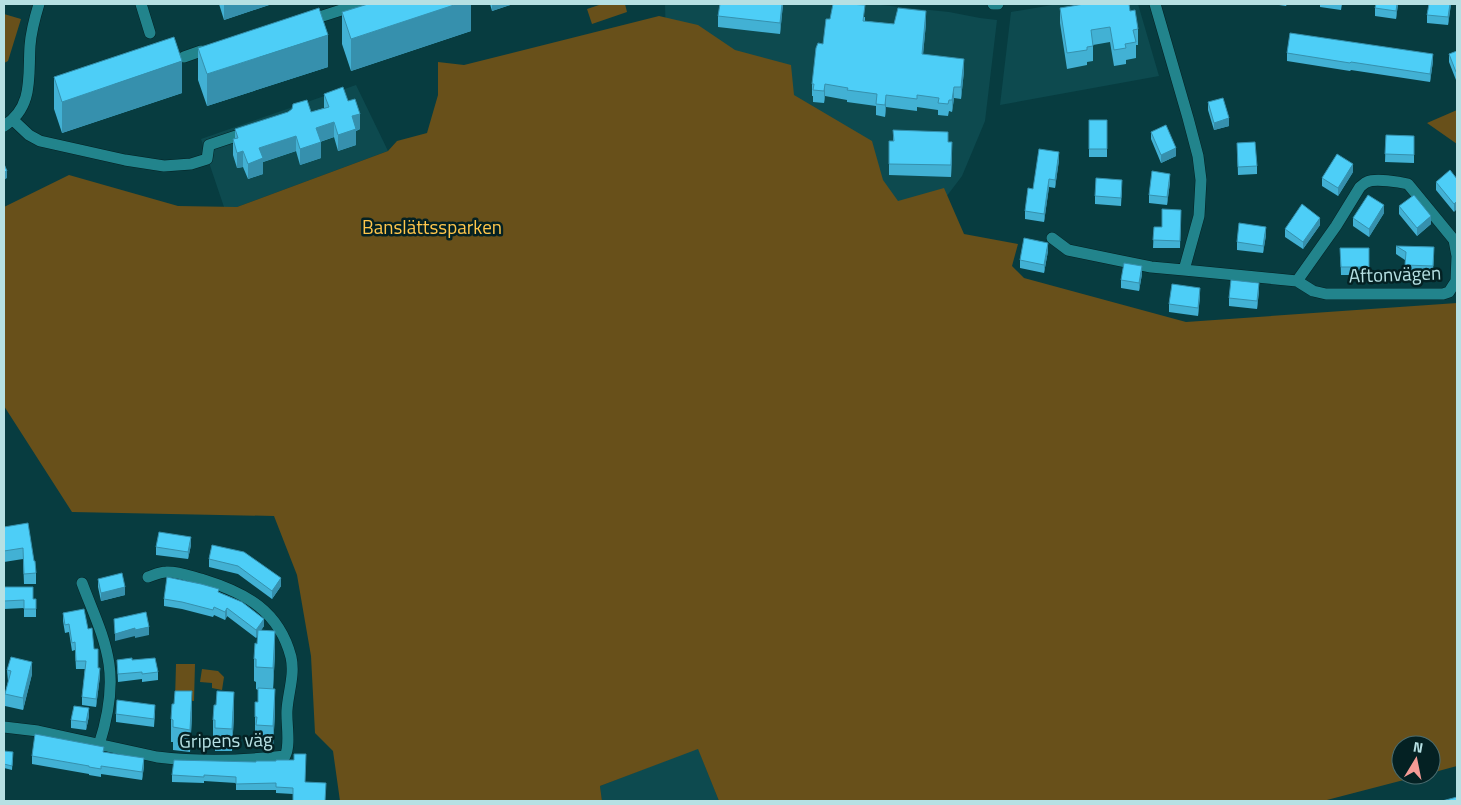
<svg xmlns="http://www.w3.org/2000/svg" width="1461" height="805" font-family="'Titillium Web',sans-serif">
<rect width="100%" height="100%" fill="#073c40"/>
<!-- built -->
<path fill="#0d4a4f" d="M 665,4 L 871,4 L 949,12 L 980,18 L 997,20 L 985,121 L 962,176 L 943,201 L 672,268 Z
M 1058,4 L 1138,4 L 1159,76 L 1000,105 L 1011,12 Z
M 356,85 L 388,151 L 237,207 L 224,207 L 201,139 Z
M 698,748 L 719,801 L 602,801 L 600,786 Z"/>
<!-- green -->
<path fill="#68501a" d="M 602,4 L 625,4 L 627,12 L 592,24 L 587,9 Z
M 4,14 L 21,19 L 8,61 L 4,63 Z
M 659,16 L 698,25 L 735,50 L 791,65 L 794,95 L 872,141 L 883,180 L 898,201 L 944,188 L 964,234 L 1018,244 L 1012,266 L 1024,278 L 1186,322 L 1457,303 L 1457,766 L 1431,773 L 1431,745 L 1401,745 L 1401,775 L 1423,775 L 1323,801 L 719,801 L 698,749 L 600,786 L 602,801 L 340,801 L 333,751 L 315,733 L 311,656 L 297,575 L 274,516 L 72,512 L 4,406 L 4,207 L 69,175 L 178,206 L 237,207 L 388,151 L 397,141 L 427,133 L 438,95 L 438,62 L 464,65 Z
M 1457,110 L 1457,144 L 1427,123 Z
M 176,664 L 195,664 L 194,701 L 175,700 Z
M 202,669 L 218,671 L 224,677 L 222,690 L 212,688 L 212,683 L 200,682 Z"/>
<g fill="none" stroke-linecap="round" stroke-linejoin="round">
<defs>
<path id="minor" d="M 141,4 L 150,33
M 993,4 L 998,4
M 1155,4 L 1188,118 L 1198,156 L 1201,180 L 1199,216 L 1184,270 L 1297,281 L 1313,291 L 1326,294 L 1443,294 L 1449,292 L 1456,281 L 1457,256 L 1454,240 L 1408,184 C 1400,182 1375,178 1367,182 C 1364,183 1363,185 1360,187 L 1336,226 L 1297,281
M 307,21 L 360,4
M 184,57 L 201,51 L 214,52
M 13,120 L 29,135 L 40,141 L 125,160 L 164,166 L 191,164 L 207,159 L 209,145 L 248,132
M 4,126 C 34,107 28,76 30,46 C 31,31 35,17 39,4
M 1052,238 L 1068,250 L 1151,267 L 1184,270
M 82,583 C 92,610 105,636 109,664 C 113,691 107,720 99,745
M 4,727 L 38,731 L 157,757 C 200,762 242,761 285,756 C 291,745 286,723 287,710 C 288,693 295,675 291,657 C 279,611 246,593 204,580 C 192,577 178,571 166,572 C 160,572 154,575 148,577"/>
</defs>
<!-- minor casing -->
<use href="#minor" stroke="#042123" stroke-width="12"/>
<!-- minor -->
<use href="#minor" stroke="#22848c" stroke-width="11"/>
</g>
<!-- wall -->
<path fill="#42b1d4" d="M 219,4 L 272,4 L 224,20 Z
M 471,4 L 471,31 L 351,71 L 342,44 L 342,12 Z
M 490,4 L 513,4 L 492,11 Z
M 783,4 L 780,34 L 718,27 L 718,16 Z
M 1272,4 L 1287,4 L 1286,6 Z
M 1320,4 L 1342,4 L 1341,10 L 1320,7 Z
M 1398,4 L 1396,19 L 1375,16 L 1375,8 Z
M 1429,4 L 1451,4 L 1448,25 L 1427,23 L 1427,15 Z
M 1060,8 L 1130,11 L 1138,29 L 1138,45 L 1136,45 L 1136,58 L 1126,60 L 1126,64 L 1114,66 L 1110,42 L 1093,45 L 1093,61 L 1087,62 L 1087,65 L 1067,69 L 1060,23 Z
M 865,17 L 865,21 L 894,24 L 926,23 L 923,54 L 964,71 L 961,99 L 954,98 L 952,112 L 949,111 L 948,116 L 938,115 L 938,110 L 917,107 L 917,111 L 886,107 L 885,117 L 876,115 L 876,106 L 847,102 L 847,100 L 825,96 L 824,103 L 813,102 L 813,96 L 812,96 L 812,84 L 830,19 Z
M 198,48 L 328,67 L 207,106 L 198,80 Z
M 1457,51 L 1456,80 L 1449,62 L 1449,54 Z
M 1287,53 L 1433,61 L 1430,82 L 1351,70 L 1350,71 L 1287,61 Z
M 54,77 L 182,93 L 62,133 L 54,109 Z
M 324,94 L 348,101 L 360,129 L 356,131 L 356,145 L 338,151 L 334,137 L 320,142 L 321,158 L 300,165 L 296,151 L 263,162 L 263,174 L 248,179 L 243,167 L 237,168 L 233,155 L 233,139 L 235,139 L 235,129 L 311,112 L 324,108 Z
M 1208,102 L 1229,126 L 1214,130 L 1208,110 Z
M 1089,120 L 1107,120 L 1107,157 L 1089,157 Z
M 893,130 L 948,142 L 952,154 L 951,177 L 889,175 L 889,141 L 893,141 Z
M 1151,132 L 1176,156 L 1161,163 L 1151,139 Z
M 1386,135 L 1414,136 L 1414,163 L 1385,162 Z
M 1237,143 L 1257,166 L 1257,174 L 1238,175 Z
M 1059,160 L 1055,188 L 1049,187 L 1044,222 L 1025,219 L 1025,211 L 1033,189 Z
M 1353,172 L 1338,196 L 1322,186 L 1322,178 Z
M 1457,179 L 1454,212 L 1436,190 L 1436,182 Z
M 1170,182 L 1167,205 L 1149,203 L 1149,195 Z
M 1122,188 L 1121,206 L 1095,204 L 1095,196 Z
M 1399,206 L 1431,224 L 1417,236 L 1399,214 Z
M 1181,210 L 1180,248 L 1153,248 L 1154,227 L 1162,227 Z
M 1384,213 L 1369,237 L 1353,226 L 1353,218 Z
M 1320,225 L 1303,249 L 1285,237 L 1285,229 Z
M 1266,235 L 1263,253 L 1237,250 L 1237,242 Z
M 1396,246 L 1434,247 L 1433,274 L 1405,273 L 1405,260 L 1396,254 Z
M 1340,248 L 1369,248 L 1369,275 L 1341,275 Z
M 1048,251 L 1044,273 L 1020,268 L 1020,260 Z
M 1142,274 L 1139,291 L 1121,288 L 1121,280 Z
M 1259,291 L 1257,309 L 1229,306 L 1229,298 Z
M 1200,296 L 1198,316 L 1169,312 L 1169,304 Z
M 4,527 L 34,561 L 36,573 L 36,584 L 24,584 L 23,559 L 4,562 Z
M 191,545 L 188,559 L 156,555 L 156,547 Z
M 212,545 L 281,586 L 272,599 L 238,574 L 209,567 L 209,559 Z
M 98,579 L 125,595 L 101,601 L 98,587 Z
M 4,587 L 33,599 L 36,599 L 36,617 L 24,617 L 24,608 L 4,609 Z
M 219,592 L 264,626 L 261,630 L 275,653 L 273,689 L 275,712 L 273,748 L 256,748 L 256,740 L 255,740 L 255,717 L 258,702 L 258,690 L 256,689 L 256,682 L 254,681 L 254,659 L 257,644 L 258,635 L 256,638 L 227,616 L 225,620 L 214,615 L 213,617 L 182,609 L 164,606 L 164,599 Z
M 63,613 L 88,629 L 94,649 L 100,676 L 96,707 L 82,705 L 82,697 L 85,669 L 76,669 L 75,650 L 72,651 L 69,632 L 65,633 L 63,621 Z
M 117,660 L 132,660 L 158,672 L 158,680 L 142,682 L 142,679 L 118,682 Z
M 7,670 L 32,674 L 23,710 L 5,706 L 5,694 L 8,682 Z
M 216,705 L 234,714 L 232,751 L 215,751 L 215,743 L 213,743 L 213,720 Z
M 155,713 L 154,727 L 116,722 L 116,714 Z
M 192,714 L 190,752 L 173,750 L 173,742 L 171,742 L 171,719 Z
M 89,716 L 86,730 L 71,728 L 71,720 Z
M 4,751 L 13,756 L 12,770 L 4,768 Z
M 104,752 L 144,766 L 142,780 L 101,774 L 101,777 L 89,775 L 89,774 L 32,764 L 32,756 Z
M 294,760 L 293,794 L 276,793 L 276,790 L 236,790 L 236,783 L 204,781 L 204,783 L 172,782 L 172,775 L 256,762 Z"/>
<!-- shaded-wall -->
<path fill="#3690ad" d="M 224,4 L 272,4 L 224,20 Z
M 457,4 L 471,4 L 471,31 L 351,71 L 351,39 Z
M 492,4 L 513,4 L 492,11 Z
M 782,4 L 783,4 L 780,34 L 780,23 Z
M 1397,4 L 1398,4 L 1396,19 L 1396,11 Z
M 1450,4 L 1451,4 L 1448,25 L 1448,17 Z
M 926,11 L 926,23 L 922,66 L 922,54 Z
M 328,35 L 328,67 L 207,106 L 207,74 Z
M 1433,54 L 1433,61 L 1430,82 L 1430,74 Z
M 964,59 L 964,71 L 961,99 L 961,87 Z
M 182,61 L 182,93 L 62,133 L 62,102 Z
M 1457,71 L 1457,79 L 1456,80 L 1456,72 Z
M 825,84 L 825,96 L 824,103 L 824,91 Z
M 954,87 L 954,98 L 952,112 L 952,100 Z
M 886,95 L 886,107 L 885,117 L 885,105 Z
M 360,114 L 360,129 L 356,131 L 356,145 L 338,151 L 338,135 L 352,116 Z
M 1229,118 L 1229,126 L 1214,130 L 1214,123 Z
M 334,122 L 334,137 L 316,143 L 316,128 Z
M 296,136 L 296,151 L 263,162 L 263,174 L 248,179 L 248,164 L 259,148 Z
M 321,142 L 321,158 L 300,165 L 300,149 Z
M 952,142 L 952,154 L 951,177 L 951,165 Z
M 1176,148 L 1176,156 L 1161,163 L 1161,155 Z
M 243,151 L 243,167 L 237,168 L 237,153 Z
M 1059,152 L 1059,160 L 1055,188 L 1055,180 Z
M 1353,164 L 1353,172 L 1338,196 L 1338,188 Z
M 7,171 L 7,178 L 4,180 L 4,172 Z
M 1170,174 L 1170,182 L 1167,205 L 1167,197 Z
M 1049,179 L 1049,187 L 1044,222 L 1044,214 Z
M 1457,201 L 1457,209 L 1454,212 L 1454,204 Z
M 1384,205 L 1384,213 L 1369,237 L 1369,229 Z
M 1431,216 L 1431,224 L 1417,236 L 1417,228 Z
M 1320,218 L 1320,225 L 1303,249 L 1303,242 Z
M 1266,227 L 1266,235 L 1263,253 L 1263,246 Z
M 1048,243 L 1048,251 L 1044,273 L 1044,265 Z
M 1142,266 L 1142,274 L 1139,291 L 1139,283 Z
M 1259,283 L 1259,291 L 1257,309 L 1257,301 Z
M 1200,288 L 1200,296 L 1198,316 L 1198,308 Z
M 191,537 L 191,545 L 188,559 L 188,552 Z
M 281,578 L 281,586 L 272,599 L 272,591 Z
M 125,587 L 125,595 L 101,601 L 101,593 Z
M 227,608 L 227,616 L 225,620 L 225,612 Z
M 264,619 L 264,626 L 256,638 L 256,630 Z
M 149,627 L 149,635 L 135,638 L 135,630 Z
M 135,628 L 135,636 L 115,641 L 115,634 Z
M 275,631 L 275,653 L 273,690 L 273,668 Z
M 32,662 L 32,674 L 23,710 L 23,698 Z
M 100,668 L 100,676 L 96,707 L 96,699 Z
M 275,689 L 275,712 L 273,748 L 273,726 Z
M 192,691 L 192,714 L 190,752 L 190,730 Z
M 234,692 L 234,714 L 232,751 L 232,729 Z
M 89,708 L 89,716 L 86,730 L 86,722 Z
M 144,758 L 144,766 L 142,780 L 142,772 Z"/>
<!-- building -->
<path fill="#4dcef7" stroke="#3690ad" d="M 368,4 L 457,4 L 351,39 L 342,12 Z
M 720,4 L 782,4 L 780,23 L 718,16 Z
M 833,4 L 848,4 L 865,5 L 863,21 L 894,24 L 898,8 L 926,11 L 922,54 L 964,59 L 961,87 L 954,87 L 952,100 L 949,100 L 948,104 L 938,103 L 939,98 L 917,95 L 917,99 L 886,95 L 885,105 L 876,104 L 877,94 L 847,90 L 848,88 L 825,84 L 824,91 L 813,90 L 814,84 L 812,84 L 816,48 L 818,43 L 823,44 L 826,19 L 830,19 Z
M 1084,4 L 1129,4 L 1130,11 L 1135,10 L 1138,29 L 1133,30 L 1136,42 L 1125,44 L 1126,48 L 1114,50 L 1110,27 L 1091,30 L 1093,46 L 1087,47 L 1087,50 L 1067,53 L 1060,8 Z
M 1376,4 L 1397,4 L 1396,11 L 1375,8 Z
M 1429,4 L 1450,4 L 1448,17 L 1427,15 Z
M 319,8 L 328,35 L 207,74 L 198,48 Z
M 1290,33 L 1433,54 L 1430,74 L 1351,62 L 1350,63 L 1287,53 Z
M 174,37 L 182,61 L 62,102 L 54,77 Z
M 1457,51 L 1457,71 L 1456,72 L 1449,54 Z
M 343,87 L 348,101 L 355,99 L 360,114 L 352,116 L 356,129 L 338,135 L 334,122 L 316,128 L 321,142 L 300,149 L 296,136 L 259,148 L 263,158 L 248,164 L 243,151 L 237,153 L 233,139 L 238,138 L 235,129 L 288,112 L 292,109 L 293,104 L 307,100 L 311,112 L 329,107 L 324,94 Z
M 1223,98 L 1229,118 L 1214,123 L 1208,102 Z
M 1089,120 L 1107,120 L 1107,149 L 1089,149 Z
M 1166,125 L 1176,148 L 1161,155 L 1151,132 Z
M 893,130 L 948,132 L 948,142 L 952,142 L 951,165 L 889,164 L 889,141 L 894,141 Z
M 1386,135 L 1414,136 L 1414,155 L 1385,154 Z
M 1255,142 L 1257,166 L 1238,167 L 1237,143 Z
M 1039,149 L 1059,152 L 1055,180 L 1049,179 L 1044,214 L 1025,211 L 1028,188 L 1033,189 Z
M 1337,154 L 1353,164 L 1338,188 L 1322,178 Z
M 4,164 L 7,171 L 4,172 Z
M 1450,170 L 1457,179 L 1457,201 L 1454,204 L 1436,182 Z
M 1152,171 L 1170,174 L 1167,197 L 1149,195 Z
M 1096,178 L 1122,180 L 1121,198 L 1095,196 Z
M 1368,195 L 1384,205 L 1369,229 L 1353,218 Z
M 1414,195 L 1431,216 L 1417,228 L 1399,206 Z
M 1302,204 L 1320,218 L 1303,242 L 1285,229 Z
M 1162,209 L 1181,210 L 1180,241 L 1153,240 L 1154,227 L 1162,227 Z
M 1239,223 L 1266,227 L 1263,246 L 1237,242 Z
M 1024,238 L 1048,243 L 1044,265 L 1020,260 Z
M 1396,246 L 1434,247 L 1433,266 L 1405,265 L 1406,252 Z
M 1340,248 L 1369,248 L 1369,267 L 1341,267 Z
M 1124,263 L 1142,266 L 1139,283 L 1121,280 Z
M 1231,280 L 1259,283 L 1257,301 L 1229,298 Z
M 1172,284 L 1200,288 L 1198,308 L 1169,304 Z
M 28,523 L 34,561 L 35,561 L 36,573 L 24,574 L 23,548 L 4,551 L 4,527 Z
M 159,532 L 191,537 L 188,552 L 156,547 Z
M 212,545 L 244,552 L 281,578 L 272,591 L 238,566 L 209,559 Z
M 122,573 L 125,587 L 101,593 L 98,579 Z
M 167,577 L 201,584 L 219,589 L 218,592 L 242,602 L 264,619 L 256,630 L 227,608 L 225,612 L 214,607 L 213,610 L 182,602 L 164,599 Z
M 4,587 L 33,587 L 33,599 L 36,599 L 36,609 L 24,609 L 24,600 L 4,601 Z
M 84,609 L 88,629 L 92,628 L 94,649 L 98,649 L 98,668 L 100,668 L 96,699 L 82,697 L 86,661 L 76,661 L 75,642 L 72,643 L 69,624 L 65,625 L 63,613 Z
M 146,612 L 149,627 L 135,630 L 135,628 L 115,634 L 114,619 Z
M 258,630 L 275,631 L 273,668 L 256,667 L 256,659 L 254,659 L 255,643 L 257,644 Z
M 11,657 L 32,662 L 23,698 L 5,694 L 11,671 L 7,670 Z
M 132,658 L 132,660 L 155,658 L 158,672 L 142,674 L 142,672 L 118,674 L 117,660 Z
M 258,688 L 275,689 L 273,726 L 256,725 L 257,717 L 255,717 L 255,702 L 258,702 Z
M 175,691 L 192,691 L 190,730 L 173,727 L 173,720 L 171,719 L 172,704 L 174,704 Z
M 217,691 L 234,692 L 232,729 L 215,728 L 215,720 L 213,720 L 214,705 L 216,705 Z
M 117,700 L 155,705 L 154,719 L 116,714 Z
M 74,706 L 89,708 L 86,722 L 71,720 Z
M 35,734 L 104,747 L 103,752 L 144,758 L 142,772 L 101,766 L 101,769 L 89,767 L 89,766 L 32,756 Z
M 4,751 L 13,752 L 12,766 L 4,764 Z
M 294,754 L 306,754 L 305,782 L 326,783 L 325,801 L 293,801 L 293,788 L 276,787 L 276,783 L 236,784 L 236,777 L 204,775 L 204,777 L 172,775 L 174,760 L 256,762 L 256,761 L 276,761 L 276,760 L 294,760 Z
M 1457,797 L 1457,801 L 1442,801 Z"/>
<g text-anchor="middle" stroke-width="5" stroke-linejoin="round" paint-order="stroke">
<!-- park labels -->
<g font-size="19" fill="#ffc64c" stroke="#042123">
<text x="432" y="234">Banslättssparken</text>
</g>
<!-- street labels -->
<g font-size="19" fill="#b6e0e3" stroke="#042123">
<text transform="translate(1395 274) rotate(-2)" y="7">Aftonvägen</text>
<text transform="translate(226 740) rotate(-1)" y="7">Gripens väg</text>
</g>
</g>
<!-- border -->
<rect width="1461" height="805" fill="none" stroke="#b6e0e3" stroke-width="10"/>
<!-- north arrow -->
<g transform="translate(1416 760) rotate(10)"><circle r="24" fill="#042123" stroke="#4b6d70"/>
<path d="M0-4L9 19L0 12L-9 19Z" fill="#f59b96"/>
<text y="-8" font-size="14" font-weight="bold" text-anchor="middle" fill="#b6e0e3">N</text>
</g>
</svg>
